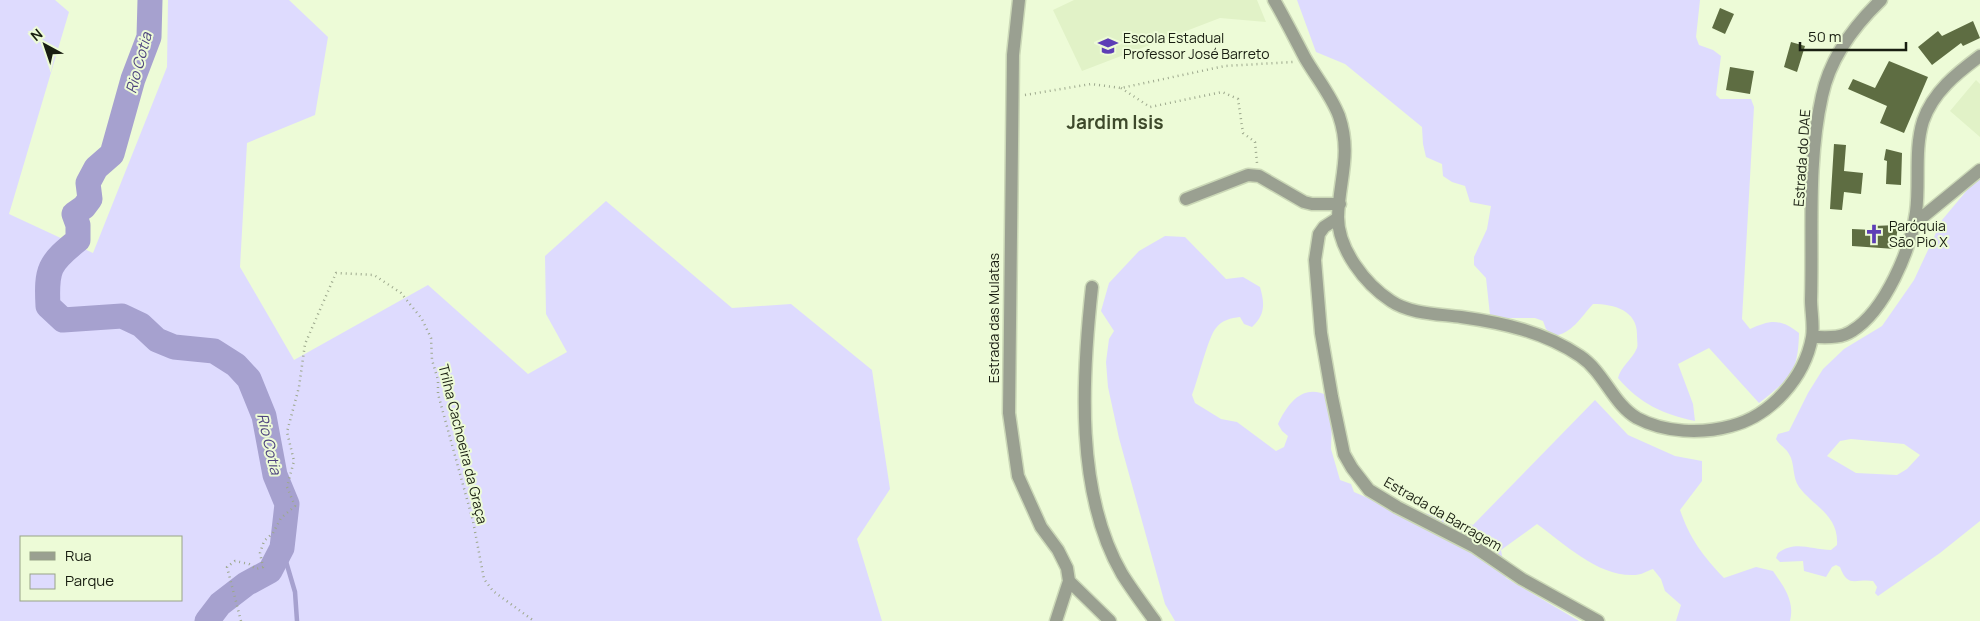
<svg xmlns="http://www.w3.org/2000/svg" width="1980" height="621" font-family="Manrope,sans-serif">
<rect width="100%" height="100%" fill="#edfbd7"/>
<!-- built -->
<path fill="#e1f2c7" d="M 1074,0 L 1257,0 L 1266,22 L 1220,18 L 1082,71 L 1053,10 Z
M 1976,80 L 1980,84 L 1980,137 L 1950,111 Z"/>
<!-- green -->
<path fill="#dedbfe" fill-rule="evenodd" d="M 0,0 L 55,0 L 69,12 L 9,214 L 93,253 L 167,67 L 168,0 L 289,0 L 328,37 L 315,115 L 247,143 L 240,267 L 294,360 L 428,285 L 528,374 L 567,352 L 546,314 L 545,256 L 606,201 L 732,308 L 791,304 L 872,370 L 890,489 L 857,539 L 882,621 L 0,621 ZM 21,537 L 181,537 L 181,600 L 21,600 Z
M 1297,0 L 1700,0 L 1696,37 L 1699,45 L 1713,50 L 1721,56 L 1716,95 L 1720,99 L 1751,99 L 1754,107 L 1742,319 L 1750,329 C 1770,320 1780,318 1799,333 C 1798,374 1790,378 1759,403 L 1709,348 L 1678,364 L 1693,404 L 1695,421 C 1663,414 1640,404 1618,378 C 1621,366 1632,360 1637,348 C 1638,345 1637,340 1637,336 C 1638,311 1615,304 1593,304 C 1581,317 1572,334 1553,336 L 1546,329 L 1543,321 L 1535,318 L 1494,318 L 1490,315 L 1486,278 L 1474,265 L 1474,257 L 1487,229 L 1491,206 L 1470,202 L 1465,186 L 1452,182 L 1443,176 L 1442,164 L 1426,157 L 1423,144 L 1422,127 L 1345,64 L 1316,52 Z
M 1980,179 L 1980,521 L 1940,553 L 1878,596 L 1875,593 L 1877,587 L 1873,581 C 1856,578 1848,589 1840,567 L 1836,565 L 1832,567 L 1826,577 L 1804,571 L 1803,561 L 1780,562 L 1776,558 L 1778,553 C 1796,540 1811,550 1831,550 L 1837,545 C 1839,515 1814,507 1799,487 C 1792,477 1795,463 1789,454 C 1786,448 1779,445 1776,439 L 1778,434 L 1789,431 L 1808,393 L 1823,369 L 1844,349 L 1882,326 L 1914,280 L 1942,220 L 1968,189 ZM 1851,439 L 1904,444 L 1920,455 L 1907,469 L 1897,475 L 1856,473 L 1827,456 L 1840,441 Z
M 1165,236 L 1185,237 L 1226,279 L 1243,277 L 1260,287 C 1265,304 1265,315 1252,327 L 1244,324 L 1240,317 C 1231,318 1222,320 1216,328 C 1208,337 1198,380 1192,395 L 1195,403 L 1221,419 L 1237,422 L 1276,451 L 1284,447 L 1288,436 L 1282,431 L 1278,424 C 1288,403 1303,383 1328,396 L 1332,420 L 1331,449 L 1340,480 L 1351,484 L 1354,492 L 1375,501 L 1473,525 L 1595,400 L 1628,435 L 1675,456 L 1702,461 L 1702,481 L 1680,510 C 1690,539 1703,556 1724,578 L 1756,567 L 1773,571 C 1784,587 1795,601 1790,621 L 1676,621 L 1681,605 L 1665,591 L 1661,579 L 1653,569 C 1647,571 1641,575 1635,575 C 1598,577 1565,544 1537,524 L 1501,550 L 1506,578 L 1579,621 L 1175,621 L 1165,604 L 1119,438 L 1108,387 L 1106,362 L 1109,339 L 1114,331 L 1101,311 L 1109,283 L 1139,251 Z"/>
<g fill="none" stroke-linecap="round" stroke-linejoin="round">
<!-- stream -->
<path stroke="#a6a1cf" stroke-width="4.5" d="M 282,548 L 295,592 L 297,621"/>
<!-- river -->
<path stroke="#a6a1cf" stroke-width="25" d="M 150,0 L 149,37 L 133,79 L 112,154 L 96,168 L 88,183 L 90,199 L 84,207 L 74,214 L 78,225 L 78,240 C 49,263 46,269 48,306 L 63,320 L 122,316 L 141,325 L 157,340 L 174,347 L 214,351 L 236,365 L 249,379 L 264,416 L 275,475 L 287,504 L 282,548 L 270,571 L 246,584 L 220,604 L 207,621"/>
</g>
<!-- building -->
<path fill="#5e6d42" d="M 1720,8 L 1734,14 L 1725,34 L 1712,28 Z
M 1973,21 L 1980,38 L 1963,46 L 1961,43 L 1932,65 L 1918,47 L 1938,31 L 1942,36 Z
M 1791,42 L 1805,46 L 1797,72 L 1784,67 Z
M 1889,61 L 1928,77 L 1904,133 L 1880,123 L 1887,106 L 1848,89 L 1853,79 L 1875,88 Z
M 1730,67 L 1754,71 L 1750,94 L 1726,90 Z
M 1834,144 L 1846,145 L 1844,171 L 1863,173 L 1861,194 L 1844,192 L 1842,210 L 1830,209 Z
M 1886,149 L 1902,153 L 1901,185 L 1886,184 L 1887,161 L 1884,160 Z
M 1898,225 L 1895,249 L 1852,246 L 1852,229 L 1873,230 L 1873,226 Z"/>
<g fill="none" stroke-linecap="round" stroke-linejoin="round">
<defs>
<path id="minor" d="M 1019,0 L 1013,55 L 1009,413 L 1018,476 L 1041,527 L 1058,550 L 1067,568 L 1069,581 L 1056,621
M 1274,0 C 1285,19 1295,39 1305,58 C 1316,77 1331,95 1339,116 C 1352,154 1339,180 1338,217 C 1338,249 1365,284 1391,301 C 1410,314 1439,314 1461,317 C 1504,323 1544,332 1580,356 C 1604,372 1613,404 1637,418 C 1665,433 1702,434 1731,426 C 1771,416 1805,377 1812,337 C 1814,325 1811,312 1811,300 C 1813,233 1807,163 1822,96 C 1830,58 1854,26 1881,0
M 1186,199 L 1248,175 L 1259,176 L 1304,202 L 1312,204 L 1340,204
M 1338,218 L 1324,227 L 1319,234 L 1315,260 L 1321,333 L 1332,397 L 1344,454 L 1352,468 L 1369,490 L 1397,507 L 1475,547 L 1522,579 L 1598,621
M 1914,224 L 1980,170
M 1092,287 C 1082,377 1075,493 1122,574 C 1132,590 1144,606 1155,621
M 1812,337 C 1826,337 1840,339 1852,331 C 1885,311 1911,249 1916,212 C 1920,183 1914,150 1923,121 C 1933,92 1957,73 1980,56
M 1069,581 L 1110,621"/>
</defs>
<!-- minor casing -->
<use href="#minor" stroke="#cbd8b7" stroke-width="15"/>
<!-- path -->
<path stroke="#9da88d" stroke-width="2.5" stroke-dasharray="1 4" stroke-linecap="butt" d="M 1121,88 L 1150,107 L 1222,92 L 1238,99 L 1243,133 L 1255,142 L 1257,163
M 1025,95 L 1091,84 L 1121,88 L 1225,66 L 1293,62
M 241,621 L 227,567 L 235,561 L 249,564 L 256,569 L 263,567 L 260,553 L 264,541 L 273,533 L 281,518 L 295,506 L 287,487 L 294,461 L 287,432 L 299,387 L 305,344 L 336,273 L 374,275 L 401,293 L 422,319 L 431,338 L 432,360 L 438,380 L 438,394 L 473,521 L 484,579 L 493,591 L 534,621"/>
<!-- minor -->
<use href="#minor" stroke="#9aa091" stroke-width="12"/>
</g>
<!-- icons -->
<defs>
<symbol id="school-bare" viewBox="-9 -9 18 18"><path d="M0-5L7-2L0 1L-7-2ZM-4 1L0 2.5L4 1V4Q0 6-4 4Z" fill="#5d3eb6" stroke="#edfbd7" stroke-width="2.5" paint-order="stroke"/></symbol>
<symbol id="church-bare" viewBox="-9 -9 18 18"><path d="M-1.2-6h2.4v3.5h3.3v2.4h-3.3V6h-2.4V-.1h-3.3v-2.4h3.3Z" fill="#5d3eb6" stroke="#edfbd7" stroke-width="2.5" paint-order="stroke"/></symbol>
</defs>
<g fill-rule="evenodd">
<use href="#school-bare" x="1094" y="32" width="28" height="28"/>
<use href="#church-bare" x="1860" y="220" width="28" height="28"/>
</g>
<g text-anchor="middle" stroke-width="4" stroke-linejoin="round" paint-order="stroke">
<!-- poi labels -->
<g font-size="14" fill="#191e11" stroke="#edfbd7" text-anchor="start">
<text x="1123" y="43">Escola Estadual<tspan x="1123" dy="16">Professor José Barreto</tspan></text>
<text x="1889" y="231">Paróquia<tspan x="1889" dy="16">São Pio X</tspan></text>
</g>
<!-- street labels -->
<g font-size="14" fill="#191e11" stroke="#edfbd7">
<text transform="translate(1802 158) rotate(-86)" y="5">Estrada do DAE</text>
<text transform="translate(994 318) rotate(-90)" y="5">Estrada das Mulatas</text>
<text transform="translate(463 444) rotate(76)" y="5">Trilha Cachoeira da Graça</text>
<text transform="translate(1443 514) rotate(30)" y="5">Estrada da Barragem</text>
</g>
<!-- water labels -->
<g font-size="15" font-style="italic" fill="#4d437e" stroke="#edfbd7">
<text transform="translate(139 63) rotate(-75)" y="5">Rio Cotia</text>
<text transform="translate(269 444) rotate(77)" y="5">Rio Cotia</text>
</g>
<!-- district labels -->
<g font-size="19" font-weight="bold" fill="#3e492b" stroke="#edfbd7">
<text x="1115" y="129">Jardim Isis</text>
</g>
</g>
<!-- legend -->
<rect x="20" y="536" width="162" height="65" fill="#edfbd7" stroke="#98a388"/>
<rect x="30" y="552" width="25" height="8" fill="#9aa091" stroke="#98a388"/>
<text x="65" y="561" font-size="15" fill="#191e11">Rua</text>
<rect x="30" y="574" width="25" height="15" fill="#dedbfe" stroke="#98a388"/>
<text x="65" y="586" font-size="15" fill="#191e11">Parque</text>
<!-- north arrow -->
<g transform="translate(45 45) rotate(320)" stroke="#edfbd7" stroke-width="4" paint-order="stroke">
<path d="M0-4L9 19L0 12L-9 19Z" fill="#191e11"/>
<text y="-8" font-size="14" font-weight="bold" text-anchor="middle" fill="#191e11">N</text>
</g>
<!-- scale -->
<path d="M1800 42v8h106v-8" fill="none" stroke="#191e11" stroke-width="2.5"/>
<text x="1808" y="42" font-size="15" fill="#191e11" stroke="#edfbd7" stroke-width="4" paint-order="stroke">50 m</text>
</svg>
